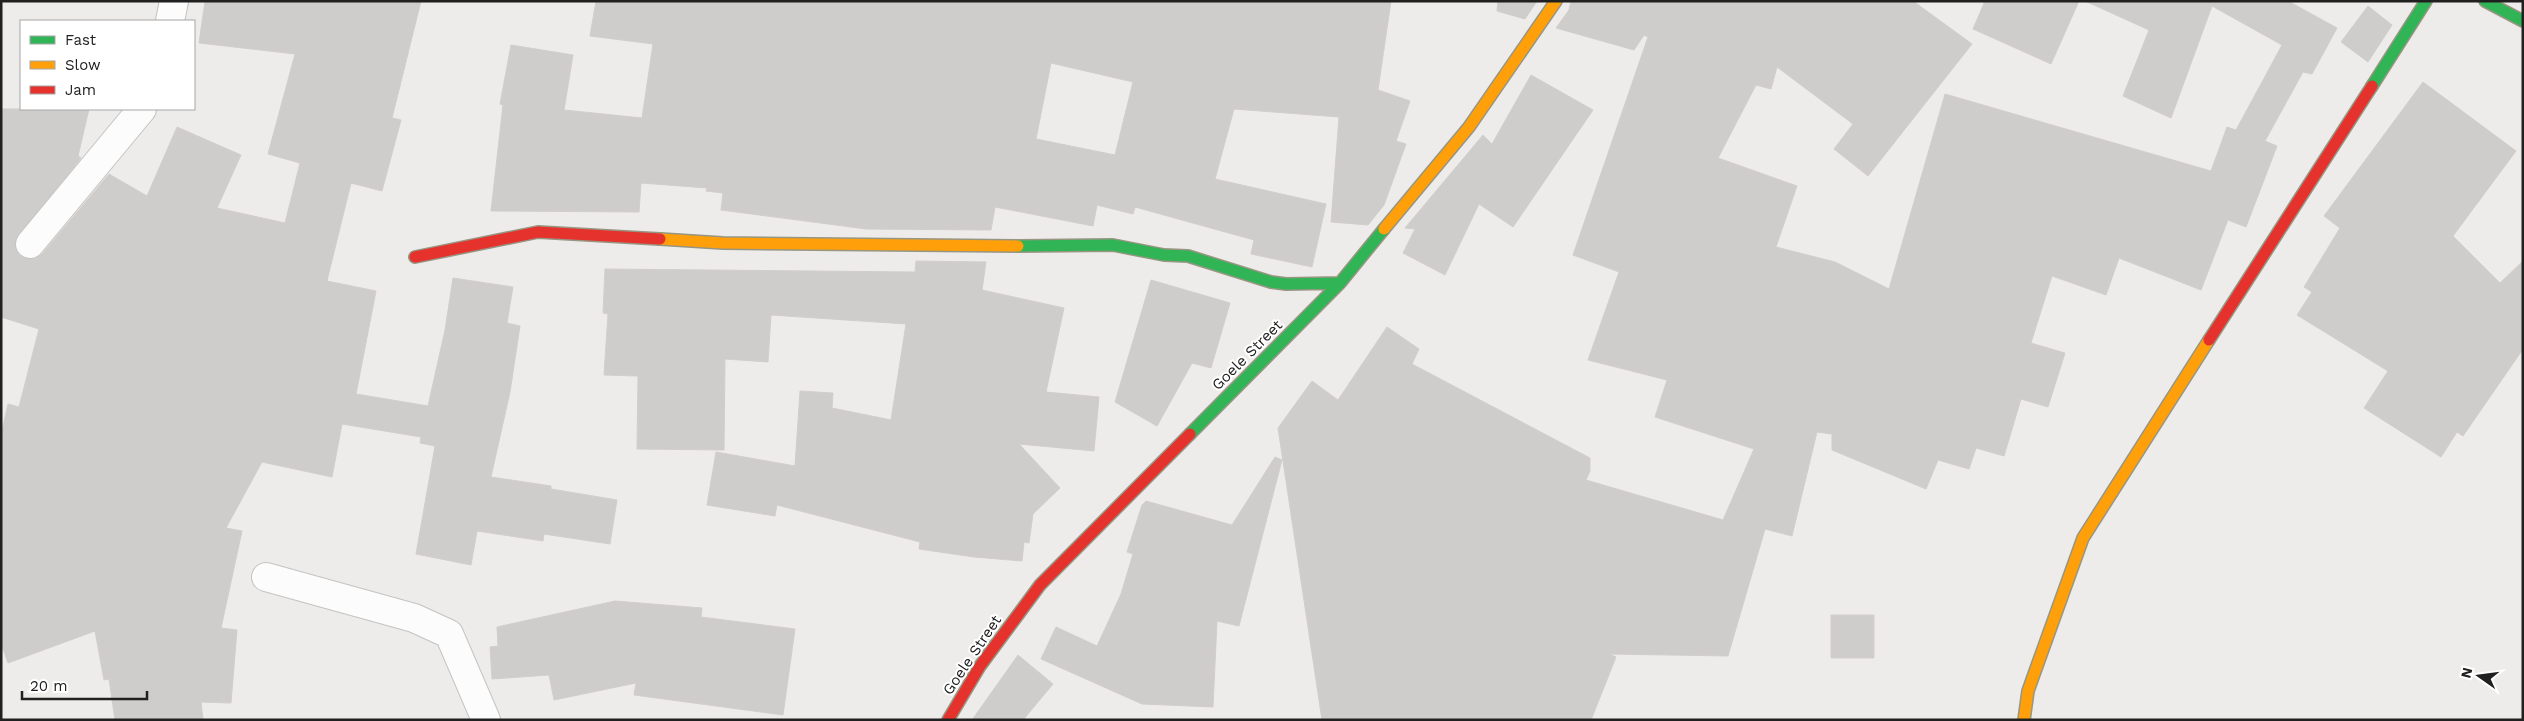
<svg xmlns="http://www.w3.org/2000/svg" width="2524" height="721" font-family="'Work Sans',sans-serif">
<rect width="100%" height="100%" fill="#eeecea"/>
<!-- building -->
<path fill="#cfcdcb" stroke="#d1cecb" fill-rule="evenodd" d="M 205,1 L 421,1 L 392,118 L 401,120 L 382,191 L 351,183 L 327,281 L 376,291 L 356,394 L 428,406 L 445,330 L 453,278 L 513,287 L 507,323 L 520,326 L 510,392 L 491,477 L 551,486 L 551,489 L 617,500 L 610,544 L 544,534 L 543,541 L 477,531 L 471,565 L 416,554 L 435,446 L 420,443 L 421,437 L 342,424 L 332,477 L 262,462 L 226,528 L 242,531 L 221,628 L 237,630 L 231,703 L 201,702 L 203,720 L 115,720 L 109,679 L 104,680 L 95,631 L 8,663 L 1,643 L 1,435 L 8,404 L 19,407 L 39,329 L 1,317 L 1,109 L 89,109 L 78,156 L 81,158 L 15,241 L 16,250 L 20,256 L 27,259 L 35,259 L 42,254 L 109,174 L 147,196 L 177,127 L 241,155 L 217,208 L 285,223 L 300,163 L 268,154 L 295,54 L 199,43 Z
M 596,1 L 1391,1 L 1378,90 L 1410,101 L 1396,141 L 1406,144 L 1384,205 L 1368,225 L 1331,222 L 1339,117 L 1234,109 L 1215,179 L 1326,204 L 1312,267 L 1251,254 L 1254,240 L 1135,207 L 1133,214 L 1097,205 L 1093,226 L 995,207 L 991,230 L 866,229 L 721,210 L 723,193 L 706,191 L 707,188 L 641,183 L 639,212 L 491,211 L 503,105 L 500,104 L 511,45 L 573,55 L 564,110 L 642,118 L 653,44 L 590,36 ZM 1051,63 L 1133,82 L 1115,155 L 1036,139 Z
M 1498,1 L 1537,1 L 1525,19 L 1497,11 Z
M 1571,1 L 1913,1 L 1972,44 L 1868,176 L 1834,149 L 1853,124 L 1777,67 L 1771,89 L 1756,85 L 1718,158 L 1797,186 L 1776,247 L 1835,262 L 1889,289 L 1945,94 L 2211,171 L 2227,127 L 2236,130 L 2282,45 L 2212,6 L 2171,118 L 2123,96 L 2149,30 L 2085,1 L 2288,1 L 2337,28 L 2312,74 L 2303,72 L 2265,141 L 2277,146 L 2246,227 L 2228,220 L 2201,290 L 2119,258 L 2106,295 L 2052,276 L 2031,343 L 2065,353 L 2048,407 L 2021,399 L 2004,456 L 1976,448 L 1969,469 L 1938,460 L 1926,489 L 1832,450 L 1832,434 L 1817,432 L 1792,536 L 1765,529 L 1728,656 L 1609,654 L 1616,657 L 1591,720 L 1322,720 L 1278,428 L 1312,381 L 1338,400 L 1387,327 L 1419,349 L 1412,364 L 1590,458 L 1590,471 L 1586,480 L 1723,520 L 1754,449 L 1655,417 L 1667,380 L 1588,360 L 1619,272 L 1573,255 L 1648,37 L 1644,35 L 1634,50 L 1556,28 L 1569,10 Z
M 1985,1 L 2079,1 L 2051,64 L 1973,29 Z
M 2368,6 L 2392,25 L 2368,62 L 2341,42 Z
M 1531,75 L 1593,110 L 1513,227 L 1479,204 L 1445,275 L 1403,253 L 1415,229 L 1405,228 L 1483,135 L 1492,144 Z
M 2423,82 L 2516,151 L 2453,236 L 2500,283 L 2523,261 L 2523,349 L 2463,436 L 2457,432 L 2441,457 L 2364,408 L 2388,371 L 2297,315 L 2312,292 L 2304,287 L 2340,228 L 2324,216 Z
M 916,261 L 986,262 L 982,290 L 1064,308 L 1046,392 L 1099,397 L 1094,451 L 1019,444 L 1060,488 L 1033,514 L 1029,543 L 1024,542 L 1022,561 L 974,557 L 919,549 L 920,542 L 777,505 L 775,516 L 707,505 L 716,452 L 795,466 L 800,391 L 833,393 L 832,408 L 891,420 L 906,324 L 771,315 L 768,362 L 725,359 L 724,450 L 637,449 L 638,376 L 604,375 L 608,314 L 603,313 L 605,269 L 915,272 Z
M 1151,280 L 1230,303 L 1211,368 L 1192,363 L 1157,426 L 1115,402 Z
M 1275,457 L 1282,460 L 1239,626 L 1217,621 L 1213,707 L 1142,704 L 1041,659 L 1056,627 L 1097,646 L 1121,594 L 1133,554 L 1127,552 L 1142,505 L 1146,501 L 1232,525 Z
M 615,601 L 702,608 L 701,617 L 795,629 L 783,715 L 634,695 L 636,683 L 554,700 L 549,675 L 492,679 L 490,647 L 498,646 L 497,627 Z
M 1831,615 L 1874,615 L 1874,658 L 1831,658 Z
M 1018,655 L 1053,684 L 1023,720 L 972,720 Z"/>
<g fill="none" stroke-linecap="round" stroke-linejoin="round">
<defs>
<path id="street" d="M 170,21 L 174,1
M 30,244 L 142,109
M 266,577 L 414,618 L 449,634 L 486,720"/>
<path id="fast" d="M 2485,1 L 2523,21
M 2372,86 L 2426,1
M 1018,246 L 1113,245 L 1164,255 L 1188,256 L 1271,282 L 1286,284 L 1340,283
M 1190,434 L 1340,283 L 1384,229"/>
<path id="slow" d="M 1384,229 L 1469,127 L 1556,1
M 660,239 L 723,243 L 1018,246
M 2024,720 L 2028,691 L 2083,538 L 2209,340"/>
<path id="jam" d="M 415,257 L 538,232 L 660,239
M 2209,340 L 2372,86
M 948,720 L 980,666 L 1040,585 L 1190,434"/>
</defs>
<!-- street casing -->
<use href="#street" stroke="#c4c3c2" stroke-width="30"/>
<!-- fast casing -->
<use href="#fast" stroke="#979683" stroke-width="14"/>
<!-- slow casing -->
<use href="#slow" stroke="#979683" stroke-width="14"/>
<!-- jam casing -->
<use href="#jam" stroke="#979683" stroke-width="14"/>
<!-- street -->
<use href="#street" stroke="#fcfcfc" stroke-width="28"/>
<!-- fast -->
<use href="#fast" stroke="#30b455" stroke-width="11"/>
<!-- slow -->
<use href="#slow" stroke="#ff9f0a" stroke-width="11"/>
<!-- jam -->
<use href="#jam" stroke="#e5322d" stroke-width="11"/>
</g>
<g text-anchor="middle" stroke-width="4" stroke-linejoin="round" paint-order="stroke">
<!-- street labels -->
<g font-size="15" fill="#202020" stroke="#fff">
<text transform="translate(1247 355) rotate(-45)" y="5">Goele Street</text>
<text transform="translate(972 655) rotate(-56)" y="5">Goele Street</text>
</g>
</g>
<!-- border -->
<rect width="2524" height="721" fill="none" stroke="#202020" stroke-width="5"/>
<!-- legend -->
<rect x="20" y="20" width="175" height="90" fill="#ffffff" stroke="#a6a6a6"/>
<rect x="30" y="36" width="25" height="8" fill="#30b455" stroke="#a6a6a6"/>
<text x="65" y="45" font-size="15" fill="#202020">Fast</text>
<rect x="30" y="61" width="25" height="8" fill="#ff9f0a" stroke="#a6a6a6"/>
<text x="65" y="70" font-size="15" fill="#202020">Slow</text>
<rect x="30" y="86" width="25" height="8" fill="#e5322d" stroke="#a6a6a6"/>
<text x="65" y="95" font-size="15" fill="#202020">Jam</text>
<!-- north arrow -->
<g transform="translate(2479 676) rotate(284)" stroke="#ffffff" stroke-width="4" paint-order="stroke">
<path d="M0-4L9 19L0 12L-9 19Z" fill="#202020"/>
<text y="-8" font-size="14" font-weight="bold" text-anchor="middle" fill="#202020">N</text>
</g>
<!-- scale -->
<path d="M22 691v8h125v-8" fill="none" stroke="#202020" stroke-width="2.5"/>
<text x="30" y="691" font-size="15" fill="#202020" stroke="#ffffff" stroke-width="4" paint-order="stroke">20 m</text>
</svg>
